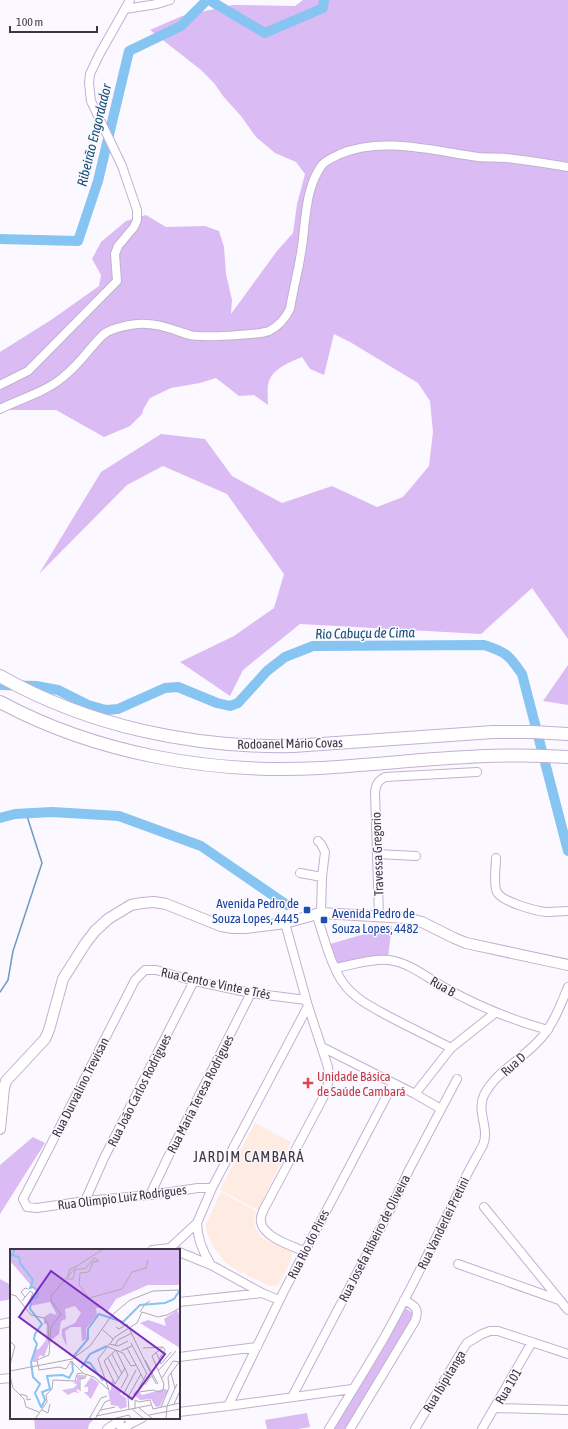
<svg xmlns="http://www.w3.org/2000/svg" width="568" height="1429" font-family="'Asap Condensed',sans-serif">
<rect width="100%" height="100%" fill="#fcf8ff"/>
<!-- education -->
<path fill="#feebe2" d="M 255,1123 L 291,1142 L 258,1210 L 220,1190 Z
M 221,1192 L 256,1211 L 254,1221 L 256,1229 L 262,1238 L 292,1252 L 291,1261 L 278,1285 L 271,1286 L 248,1276 L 244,1272 L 241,1273 L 226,1263 L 214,1248 L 207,1233 L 206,1224 Z"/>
<!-- green -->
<path fill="#dbbbf3" d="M 303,0 L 568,0 L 568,639 L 532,588 L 481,634 L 300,624 L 243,670 L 230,696 L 180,662 L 234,636 L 274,608 L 284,574 L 227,494 L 163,466 L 127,485 L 39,574 L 101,472 L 161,434 L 205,439 L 232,476 L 282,503 L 332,486 L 377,507 L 403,497 L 429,466 L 433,432 L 430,401 L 418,383 L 350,342 L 334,334 L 324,375 L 310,369 L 302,357 C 288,363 271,369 268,385 C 267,391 268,398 268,405 L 254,395 L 239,396 L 216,378 L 200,383 L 171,388 L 150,398 L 144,408 L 142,414 L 130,426 L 104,437 L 56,410 L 0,410 L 0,352 L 51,320 L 99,286 L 101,275 L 92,259 L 101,242 L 126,221 L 146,215 L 166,227 L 205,226 L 219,231 L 224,247 L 226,274 L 232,300 L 231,314 L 277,251 L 293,233 L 297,204 L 305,174 L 296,162 L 275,153 L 256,137 L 241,116 L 223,96 L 214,83 L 201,70 L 150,30 L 182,16 L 233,5 L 295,6 Z
M 568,665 L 568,705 L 543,701 Z
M 392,926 L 388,957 L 337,964 L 330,944 Z
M 33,1137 L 45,1143 L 0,1214 L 0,1165 Z
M 0,1279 L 11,1285 L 11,1296 L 8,1300 L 0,1301 Z
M 405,1308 L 415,1314 L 345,1429 L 332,1429 Z
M 307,1413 L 310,1427 L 298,1429 L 267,1429 L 265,1420 Z
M 34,1418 L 95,1418 L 89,1424 L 88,1429 L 35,1429 Z"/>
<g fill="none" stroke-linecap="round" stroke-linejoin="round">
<!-- stream -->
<path stroke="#709abe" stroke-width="1.5" d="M 0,992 L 8,980 L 13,951 L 42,863 L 26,813"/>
<!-- river -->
<path stroke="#86c5f2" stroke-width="10" d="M 209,0 L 265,33 L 323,8 L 324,0
M 0,239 L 78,241 L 98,181 L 129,51 L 181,26 L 207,0
M 0,685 L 36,686 L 58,690 L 88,705 L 106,710 L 118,709 L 165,688 L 178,687 L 217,703 L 230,706 L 238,703 L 267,671 L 285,657 L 313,646 L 484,645 C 506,652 509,655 522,674 L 568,851
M 0,818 L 15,814 L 52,812 L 119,816 L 201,846 L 287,905"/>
<defs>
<path id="minor" d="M 125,9 L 157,4 L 170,0
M 0,385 L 28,371 L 117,281 L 115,254 L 118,246 L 134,227 L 137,220 L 137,210 L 122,166 L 91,101 L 89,83 L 90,74 L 99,55 L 130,0
M 0,409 C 20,399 45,392 62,378 C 72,370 82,359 90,349 C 96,343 100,336 107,332 C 115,328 128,325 137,324 C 156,322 173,330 190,335 C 201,338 259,335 269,331 C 279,326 285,319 290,309 C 293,290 298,272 301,253 C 306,225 304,189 322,165 C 326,160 334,157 340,154 C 382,136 434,151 478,157 C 490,158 502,157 514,159 C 532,161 550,164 568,167
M 318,841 L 321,844 L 325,852 L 322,877 L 321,913
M 377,854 L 416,856
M 496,858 C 496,866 493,885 497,892 C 502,902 536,911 546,912 C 553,912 561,911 568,911
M 300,873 L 322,877
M 316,913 C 323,934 331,967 344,984 C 355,999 372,1007 388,1016 C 409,1027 430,1037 451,1048
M 379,917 L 375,792 C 376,784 378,781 385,777 L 477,772
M 285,923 L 308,1006 L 328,1067 C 330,1079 328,1088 323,1098 L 264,1209 C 262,1213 260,1217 261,1222 C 263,1237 292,1246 304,1251
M 335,968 C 353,965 372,958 389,960 C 411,963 430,980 449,990 C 482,1008 512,1020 548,1030
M 322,1047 L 415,1094 L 441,1109
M 415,1094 L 451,1048 L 495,1013
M 212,1188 L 198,1188 L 150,1195 L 85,1201 L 37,1208 L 27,1207 L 23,1199 L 135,980 L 145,970 L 156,970 L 194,981 L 251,993 L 306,1000
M 150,1195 L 167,1159 L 251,993
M 85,1201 L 104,1158 L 194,981
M 484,1207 L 568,1310
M 197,1223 C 197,1238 203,1252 211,1265
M 152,1250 L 170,1248 L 197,1223 L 212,1188 L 308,1006
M 179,1252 L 211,1265 L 262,1293 L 279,1300
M 458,1264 L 559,1300
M 179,1302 L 262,1293
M 0,1324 L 11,1322
M 179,1357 L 257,1347
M 0,1379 L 11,1378
M 292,1397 L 390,1210 L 409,1170 L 457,1079
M 228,1406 L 283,1293 L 393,1084
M 495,1408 L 568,1410
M 179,1412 L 228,1406 L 352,1389
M 121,1418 L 119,1424 L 121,1427 L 125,1428 L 130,1424 L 130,1420 L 128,1418
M 130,1424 L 142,1418
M 107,1429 L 120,1420
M 329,1429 C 347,1399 366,1369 384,1338 C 412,1288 437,1236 462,1185 C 468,1171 476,1158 483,1145 C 490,1128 476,1112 484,1095 C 497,1070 525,1058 542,1037 C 554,1023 561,1004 568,987
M 350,1429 L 415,1321 C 420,1308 415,1306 404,1300
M 415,1429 L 463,1349 L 467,1343 L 482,1334 L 490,1331 L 498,1331 L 568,1354
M 482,1429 L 532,1342"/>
<path id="major" d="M 0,1129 L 4,1088 L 6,1081 L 45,1039 L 49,1030 L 63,979 L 85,944 L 95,931 L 108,919 L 131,905 L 142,903 L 154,902 L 166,904 L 221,926 L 233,928 L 246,928 L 285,923 L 321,913 L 407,918 L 422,922 L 454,938 L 466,943 L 568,965"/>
<path id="highway" d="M 0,676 C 88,726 192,748 293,746 L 493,732 L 533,732 L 568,734
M 0,702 C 97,754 211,774 321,768 C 404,763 485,751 568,757"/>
</defs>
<!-- minor casing -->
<use href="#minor" stroke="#c2b0d0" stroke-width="10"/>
<!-- major casing -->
<use href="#major" stroke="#c2b0d0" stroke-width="12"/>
<!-- highway casing -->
<use href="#highway" stroke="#c2b0d0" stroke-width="14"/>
<!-- minor -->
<use href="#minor" stroke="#fff" stroke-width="8"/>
<!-- major -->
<use href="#major" stroke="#fff" stroke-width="10"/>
<!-- highway -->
<use href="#highway" stroke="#fff" stroke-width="12"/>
</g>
<!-- markers -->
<g fill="#1a4fb4" stroke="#fcf8ff" stroke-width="1.5">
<rect x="303" y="906" width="8" height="8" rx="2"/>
<rect x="320" y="916" width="8" height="8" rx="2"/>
</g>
<path fill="#e0444e" stroke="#fcf8ff" stroke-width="1.5" d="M306 1077h4v4h4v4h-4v4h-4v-4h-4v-4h4z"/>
<g text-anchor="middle" stroke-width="3" stroke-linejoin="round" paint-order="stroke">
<!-- street labels -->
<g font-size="13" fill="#3d3643" stroke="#fcf8ff">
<text transform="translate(290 743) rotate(-1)" y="5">Rodoanel Mário Covas</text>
<text transform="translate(377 854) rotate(-92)" y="5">Travessa Gregorio</text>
<text transform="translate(216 983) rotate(12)" y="5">Rua Cento e Vinte e Três</text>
<text transform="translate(443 986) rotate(30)" y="5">Rua B</text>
<text transform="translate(513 1064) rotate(-42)" y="5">Rua D</text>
<text transform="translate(80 1087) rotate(-63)" y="5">Rua Durvalino Trevisan</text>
<text transform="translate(139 1090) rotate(-63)" y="5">Rua João Carlos Rodrigues</text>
<text transform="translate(200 1094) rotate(-63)" y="5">Rua Maria Teresa Rodrigues</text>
<text transform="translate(122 1197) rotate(-7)" y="5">Rua Olimpio Luiz Rodrigues</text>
<text transform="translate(443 1223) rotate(-64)" y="5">Rua Vanderlei Pretini</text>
<text transform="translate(374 1238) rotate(-63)" y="5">Rua Josefa Ribeiro de Oliveira</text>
<text transform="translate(308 1244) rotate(-63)" y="5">Rua Rio do Pires</text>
<text transform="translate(444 1381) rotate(-59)" y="5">Rua Ibipitanga</text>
<text transform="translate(508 1386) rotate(-60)" y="5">Rua 101</text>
</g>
<!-- transit labels -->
<g font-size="13" fill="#164399" stroke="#fcf8ff" text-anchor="end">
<text x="299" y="908">Avenida Pedro de<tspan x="299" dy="15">Souza Lopes, 4445</tspan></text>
<text x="332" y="918" text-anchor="start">Avenida Pedro de<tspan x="332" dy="15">Souza Lopes, 4482</tspan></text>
</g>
<!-- health labels -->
<g font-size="13" fill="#be3a42" stroke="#fcf8ff" text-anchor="start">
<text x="317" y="1081">Unidade Básica<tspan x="317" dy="15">de Saúde Cambará</tspan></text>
</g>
<!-- water labels -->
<g font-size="14" font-style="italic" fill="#135176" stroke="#fcf8ff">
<text transform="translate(94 135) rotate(-76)" y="5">Ribeirão Engordador</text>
<text transform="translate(365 633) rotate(-1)" y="5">Rio Cabuçu de Cima</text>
</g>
<!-- quarter labels -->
<g font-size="15" letter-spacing="1" fill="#3d3643" stroke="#fcf8ff">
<text x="249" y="1162">JARDIM CAMBARÁ</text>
</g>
</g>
<!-- overview -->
<g transform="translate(10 1249)">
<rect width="170" height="170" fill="#fcf8ff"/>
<path d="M 0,0 L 170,0 L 170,36 L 138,36 L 106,50 L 96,65 L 94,59 L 86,59 L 87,66 L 76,80 L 77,90 L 72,92 L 71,78 L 61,78 L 55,82 L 57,98 L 52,87 L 52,80 L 65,74 L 71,64 L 65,57 L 55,60 L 56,70 L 51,72 L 49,85 L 40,92 L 34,108 L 30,106 L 26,113 L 22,113 L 24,101 L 29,100 L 36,91 L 37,76 L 34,74 L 34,68 L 40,64 L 47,66 L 40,53 L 20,57 L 26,42 L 0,12 ZM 167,61 L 170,67 L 170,99 L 130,74 L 138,71 L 156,77 L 154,70 ZM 67,126 L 74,126 L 75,128 L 69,131 L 70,140 L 66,141 L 69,144 L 64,143 L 58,146 L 52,141 L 64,139 L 67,135 L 63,134 L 67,131 ZM 81,128 L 89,134 L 81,150 L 74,143 L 78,143 L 78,138 L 74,138 ZM 102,130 L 106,140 L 112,141 L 110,145 L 116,149 L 117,158 L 110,160 L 108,157 L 101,156 L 98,142 L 101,141 ZM 154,140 L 158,141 L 150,157 L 146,158 L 141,150 L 130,151 L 123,145 L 127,141 L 132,146 Z" fill="#dbbbf3"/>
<path fill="none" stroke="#86c5f2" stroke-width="2" d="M 5,0 L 2,6 L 9,8 L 10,14 L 23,31 L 20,39 L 23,38 L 28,42 L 27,48 L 21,51 L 20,60 L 32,75 L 25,85 L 24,90 L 27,95 L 21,113 L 23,128 L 30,135 L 25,144 L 31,158M 63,108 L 78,90 L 78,80 L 89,65 L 113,73 L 130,56 L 155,54 L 164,50 L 170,41M 75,113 L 80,114 L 93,132M 71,119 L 80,105 L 97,97M 31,159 L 35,151 L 32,143 L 40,140 L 37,127 L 53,126 L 59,129 L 63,122 L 62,112"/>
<path fill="none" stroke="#b0aab4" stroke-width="1" d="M 67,17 L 60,20 L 57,30 L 63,30 L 65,21 L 76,19 L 84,9 L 89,12 L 83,13 L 79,23 L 70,24 L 69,36 L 79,49 L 112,40 L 122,23 L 136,19 L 138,11M 0,45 L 6,47 L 21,66 L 34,69 L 38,75 L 39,94M 15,48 L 11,43 L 15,39 L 18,40M 12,52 L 20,42 L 23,44 L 17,58M 130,63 L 135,55 L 140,52M 106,78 L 109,80 L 117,75 L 146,135M 93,81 L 103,90M 0,92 L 5,97 L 0,116M 121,94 L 137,125M 100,95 L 108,97 L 118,92M 105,97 L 108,91 L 122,84M 98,98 L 113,104 L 121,117 L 126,116M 117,99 L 134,131M 133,99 L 153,98M 106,101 L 94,112 L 105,135 L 115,119M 106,101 L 118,126 L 111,139M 111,102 L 122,97M 146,103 L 151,115M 102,105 L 112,125M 98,109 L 109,130M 149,110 L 155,101 L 153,98M 135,111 L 148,135M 151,115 L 161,103M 0,122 L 62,110 L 80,97 L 102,66 L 120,51 L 143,42 L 170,41M 148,122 L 166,102M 73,124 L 61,112 L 56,120 L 49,118 L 29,121 L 27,111 L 39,106 L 41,78 L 51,65 L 41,52 L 41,47 L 67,17 L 93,0M 161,124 L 165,139M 0,127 L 3,139 L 14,150 L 16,158 L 29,163M 152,129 L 163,112 L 170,113M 135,136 L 140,128 L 143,128M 129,139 L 137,124M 70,142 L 70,130 L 75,129 L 76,126M 129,143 L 143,141 L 149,143 L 153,141 L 154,135 L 142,107 L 153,98M 10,145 L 17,147 L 17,151 L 21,150M 113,146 L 126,121M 164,155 L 170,142M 151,158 L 159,139 L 158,128 L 170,112M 129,159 L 143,170M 122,160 L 134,170M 125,160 L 125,151 L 129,153 L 140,151 L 143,160 L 170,154M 32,161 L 38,164 L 40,155M 91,161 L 105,158M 119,161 L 118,148 L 131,125M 139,166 L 170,160M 86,167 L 141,156M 25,170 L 37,153 L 36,146 L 42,140 L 43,131 L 65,132 L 67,125 L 72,124 L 84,128 L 99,141 L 88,110 L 105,88 L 127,74 L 132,63 L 148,68 L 157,66 L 170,59M 79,170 L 91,149 L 97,147M 85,170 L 95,153 L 100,151M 102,170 L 119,166 L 121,170M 156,170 L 157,157 L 167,135"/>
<path fill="#7b2cbf" fill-opacity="0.15" stroke="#7b2cbf" stroke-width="2" d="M 41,22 L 155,105 L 122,150 L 9,68 Z"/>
<rect width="170" height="170" fill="none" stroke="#3d3643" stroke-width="2"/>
</g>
<!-- scale -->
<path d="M10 26v6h87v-6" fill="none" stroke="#3d3643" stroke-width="2"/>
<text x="16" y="26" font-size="12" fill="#3d3643" stroke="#fcf8ff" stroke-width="3" paint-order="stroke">100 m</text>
</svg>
